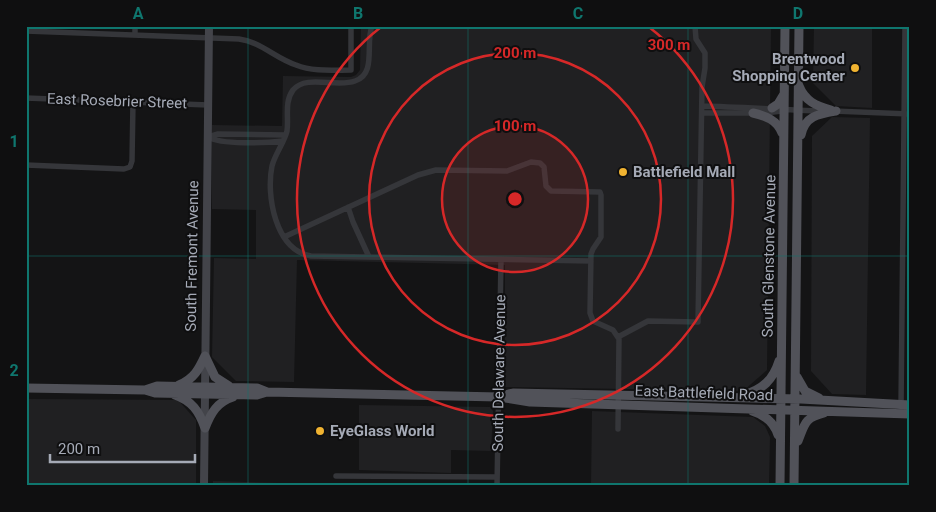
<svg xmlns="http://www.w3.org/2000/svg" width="936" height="512" font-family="Roboto,sans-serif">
<rect width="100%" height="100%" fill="#141415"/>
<!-- built -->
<path fill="#202022" d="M 361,26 L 771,26 L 767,370 L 743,391 L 505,387 L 505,265 L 297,260 L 294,382 L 236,381 L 212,357 L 214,258 L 256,259 L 256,210 L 212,209 L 212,125 L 282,126 L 283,76 L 351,77 L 356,75 L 360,70 Z
M 814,26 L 872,26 L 872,108 L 836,106 L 813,83 Z
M 832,117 L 870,118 L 866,395 L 832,394 L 811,371 L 812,136 Z
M 26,399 L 178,400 L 196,420 L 196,486 L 26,486 Z
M 359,405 L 490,407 L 493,411 L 491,451 L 451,450 L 451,473 L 359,470 Z
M 592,411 L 753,417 L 765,426 L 770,437 L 769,486 L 591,486 Z
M 213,481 L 311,484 L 311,486 L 213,486 Z"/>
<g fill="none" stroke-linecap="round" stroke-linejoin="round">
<!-- minor -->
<path stroke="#35363a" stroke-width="5.5" d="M 372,26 C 365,43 377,74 355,81 C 337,88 306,74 293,90 C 284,102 289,118 287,131 C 284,143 275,154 272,166 C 266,195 275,250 311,256 L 591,261
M 26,31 L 239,39 C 261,42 275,58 296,65 C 313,72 333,70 351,70 L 351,26
M 135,35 L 135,26
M 26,98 L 208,105
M 702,106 C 743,107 783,110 824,111
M 833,111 L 910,114
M 702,113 L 765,113 L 782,111
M 208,137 L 218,134 L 285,135
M 208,137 C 221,145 266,143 283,141
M 26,165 L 124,169 L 130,167 L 132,161 L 133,102
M 348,207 L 353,222 L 369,257
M 284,237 L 418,175 L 436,170 L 507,171 L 531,162 L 540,163 L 544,167 L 546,186 L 551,191 L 600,192 L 601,195 L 601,237 L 593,249 L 591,254 L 590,313 L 593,321 L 613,330 L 619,339 L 618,429
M 618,337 L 648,321 L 698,322 L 702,87 L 705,68 L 705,53 L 696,39 L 695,26
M 901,407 L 905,26
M 336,476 L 497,477
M 497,486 L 501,260"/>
<!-- secondary -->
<path stroke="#43444a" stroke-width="8" d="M 204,486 L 209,26"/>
<!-- primary -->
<path stroke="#515259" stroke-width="9" d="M 799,86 C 805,101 816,106 831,110
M 772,108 L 778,104 L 784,94
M 753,113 C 766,116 777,120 782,133
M 801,135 C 805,116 818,114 836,111
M 205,356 L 215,377 L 229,386
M 797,377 L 805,391 L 819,398
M 179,385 C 194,379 199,369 205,356
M 26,388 L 145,390 L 155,393 L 257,395 L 267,392
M 145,390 L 157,386 L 204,387 L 257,388 L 267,392 L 499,397 L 530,402 L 910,414
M 175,395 C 192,401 199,411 205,428
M 744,395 C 763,389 773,380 779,361
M 501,396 L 513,393 L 801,399 L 910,405
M 752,411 C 765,415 774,422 778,435
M 205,428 C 211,413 217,402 233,397
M 798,441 C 805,424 804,418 824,413
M 780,486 L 785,26
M 794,486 L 799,26"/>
</g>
<!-- grid -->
<path fill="none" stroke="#0f766e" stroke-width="1" stroke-opacity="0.55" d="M 248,26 L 248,486M 468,26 L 468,486M 688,26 L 688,486M 26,256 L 910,256"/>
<!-- distance rings -->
<circle cx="515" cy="199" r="73" fill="#d62828" fill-opacity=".12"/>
<g fill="none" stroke="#d62828" stroke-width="2.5">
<circle cx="515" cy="199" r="73"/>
<circle cx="515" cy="199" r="146"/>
<path d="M649 27A218 218 0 1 1 381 27"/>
</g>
<!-- markers -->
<g fill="#f0b331" stroke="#0f0f10" stroke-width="2">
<circle cx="855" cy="68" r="5"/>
<circle cx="623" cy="172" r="5"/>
<circle cx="320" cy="431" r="5"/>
</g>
<g text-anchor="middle" stroke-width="4" stroke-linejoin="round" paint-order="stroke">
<!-- poi labels -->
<g font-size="15" font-weight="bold" fill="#a5aab6" stroke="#0f0f10" text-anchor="start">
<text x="845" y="64" text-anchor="end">Brentwood<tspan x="845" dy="17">Shopping Center</tspan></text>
<text x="633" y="177">Battlefield Mall</text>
<text x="330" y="436">EyeGlass World</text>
</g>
<!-- street labels -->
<g font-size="15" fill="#a5aab6" stroke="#0f0f10">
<text transform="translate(117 101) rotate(2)" y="5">East Rosebrier Street</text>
<text transform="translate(192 256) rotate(-89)" y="5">South Fremont Avenue</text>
<text transform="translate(769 256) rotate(-89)" y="5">South Glenstone Avenue</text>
<text transform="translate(499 373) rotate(-89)" y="5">South Delaware Avenue</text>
<text transform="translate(704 393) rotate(2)" y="5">East Battlefield Road</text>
</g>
</g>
<circle cx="515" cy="199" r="8" fill="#d62828" stroke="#0f0f10" stroke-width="2.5"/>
<g font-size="15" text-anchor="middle" font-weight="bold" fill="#d62828" stroke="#0f0f10" stroke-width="4" stroke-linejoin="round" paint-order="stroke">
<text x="669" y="50">300 m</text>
<text x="515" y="58">200 m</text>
<text x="515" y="131">100 m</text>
</g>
<!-- border -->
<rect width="936" height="512" fill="none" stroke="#0f0f10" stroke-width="55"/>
<!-- scale -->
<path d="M50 454v8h145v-8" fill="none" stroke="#a5aab6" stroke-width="2.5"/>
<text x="58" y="454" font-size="15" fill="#a5aab6" stroke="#0f0f10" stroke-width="4" paint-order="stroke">200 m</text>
<rect x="28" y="28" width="880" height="456" fill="none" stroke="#0f766e" stroke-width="2"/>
<g font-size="16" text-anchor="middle" font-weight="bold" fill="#0f766e">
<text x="138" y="19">A</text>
<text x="358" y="19">B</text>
<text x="578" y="19">C</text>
<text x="798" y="19">D</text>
<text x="14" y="147">1</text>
<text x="14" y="376">2</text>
</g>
</svg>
